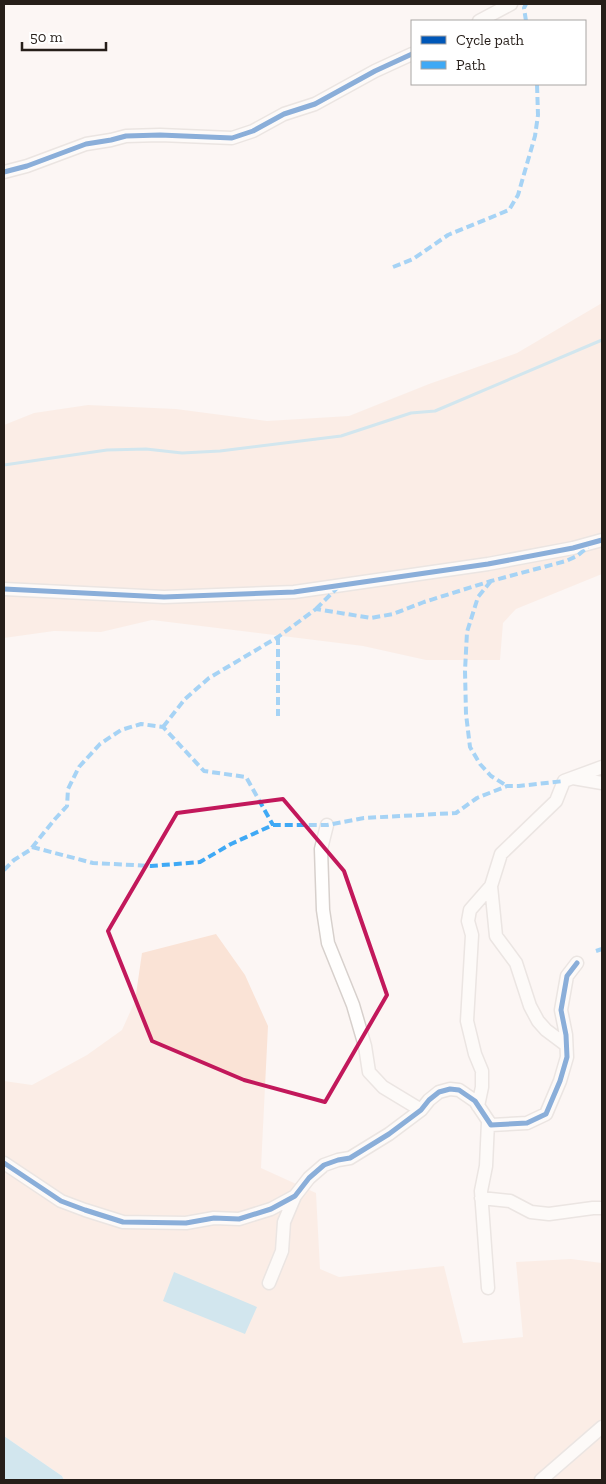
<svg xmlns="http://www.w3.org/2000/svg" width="606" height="1484" font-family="'Zilla Slab',serif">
<rect width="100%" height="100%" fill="#fcf6f4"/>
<!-- green -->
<path fill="#fae3d6" d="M 602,303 L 602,574 L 516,609 L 503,623 L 500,660 L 426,660 L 363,646 L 152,620 L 101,632 L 54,631 L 4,638 L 4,425 L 34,413 L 88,405 L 176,409 L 267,421 L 349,416 L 429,384 L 517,353 Z
M 216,934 L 245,975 L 268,1026 L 261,1168 L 316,1193 L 320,1269 L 339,1277 L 444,1266 L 463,1343 L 523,1337 L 516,1262 L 571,1259 L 602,1263 L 602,1480 L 64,1480 L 62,1476 L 4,1436 L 4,1081 L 32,1085 L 87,1055 L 122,1030 L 135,1001 L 142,953 Z"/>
<!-- water -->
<path fill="#a0d3e7" d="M 174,1272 L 257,1307 L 245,1334 L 163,1301 Z
M 4,1436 L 62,1476 L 64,1480 L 4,1480 Z"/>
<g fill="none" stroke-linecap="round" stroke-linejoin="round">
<!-- stream -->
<path stroke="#a0d3e7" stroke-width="3" d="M 4,465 L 107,450 L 146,449 L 182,453 L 220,451 L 341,436 L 411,413 L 435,411 L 602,340"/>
<defs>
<path id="minor" d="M 479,21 L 511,4
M 4,172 L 27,166 L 86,144 L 111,140 L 126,136 L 160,135 L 232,138 L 253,131 L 284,114 L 315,104 L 375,71 L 412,54
M 4,589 L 164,597 L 294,592 L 488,564 L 573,548 L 602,540
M 573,778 L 602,783
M 327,825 L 321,849 L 323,910 L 328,943 L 353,1005 L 365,1046 L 369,1072 L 383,1087 L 421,1110
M 566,1045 L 546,1030 L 538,1021 L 530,1006 L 516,963 L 496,936 L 491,886 L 501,854 L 556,801 L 564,781 L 602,767
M 478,1106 L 482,1087 L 482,1071 L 475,1054 L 467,1021 L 472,935 L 468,921 L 470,910 L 491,886
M 4,1163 L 61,1201 L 85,1210 L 123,1222 L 186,1223 L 214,1218 L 239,1219 L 271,1209 L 295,1196 L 309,1178 L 324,1165 L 338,1160 L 350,1158 L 389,1134 L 421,1110 L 429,1100 L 439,1092 L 450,1089 L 459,1090 L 475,1101 L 491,1125 L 527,1123 L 546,1114 L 560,1081 L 567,1057 L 566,1035 L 561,1010 L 567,976 L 577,963
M 481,1198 L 510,1201 L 531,1212 L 549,1214 L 593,1208 L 602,1208
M 269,1283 L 282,1251 L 284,1222 L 295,1196
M 488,1288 L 481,1191 L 486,1166 L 488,1122
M 541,1480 L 602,1427"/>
</defs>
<!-- minor casing -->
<use href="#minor" stroke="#d7d0cc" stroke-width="15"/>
<!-- minor -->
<use href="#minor" stroke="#fffefd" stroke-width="12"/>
<!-- quiet -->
<path stroke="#3fa9f5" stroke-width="4" stroke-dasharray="8 4" stroke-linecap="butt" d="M 526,21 L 524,8 L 526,4
M 393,267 L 413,259 L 448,235 L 509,210 L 518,195 L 535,136 L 538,115 L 537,84
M 491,581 L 478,597 L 467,632 L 465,671 L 466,714 L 470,747 L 480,764 L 491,776 L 507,786
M 316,609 L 339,586
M 278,637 L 278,716
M 163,727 L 185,699 L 209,678 L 278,637 L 316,609 L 371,618 L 393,614 L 424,602 L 491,581 L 566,561 L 577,556 L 588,547
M 32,847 L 93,863 L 151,866 L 200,862 L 231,844 L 273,825 L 327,825 L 364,818 L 456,813 L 477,798 L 507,786 L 519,786 L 564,781
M 4,870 L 14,860 L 30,850 L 55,819 L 67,806 L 68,789 L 79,767 L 100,744 L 121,730 L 141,724 L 163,727 L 204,771 L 246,777 L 273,825
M 596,951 L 602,949"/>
<defs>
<path id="cycleway" d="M 4,172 L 27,166 L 86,144 L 111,140 L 126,136 L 160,135 L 232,138 L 253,131 L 284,114 L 315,104 L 375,71 L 412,54
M 4,589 L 164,597 L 294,592 L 488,564 L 573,548 L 602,540
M 4,1163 L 61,1201 L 85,1210 L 123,1222 L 186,1223 L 214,1218 L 239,1219 L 271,1209 L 295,1196 L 309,1178 L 324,1165 L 338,1160 L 350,1158 L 389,1134 L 421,1110 L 429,1100 L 439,1092 L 450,1089 L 459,1090 L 475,1101 L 491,1125 L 527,1123 L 546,1114 L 560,1081 L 567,1057 L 566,1035 L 561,1010 L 567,976 L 577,963"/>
</defs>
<!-- cycleway casing -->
<use href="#cycleway" stroke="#fff" stroke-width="8"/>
<!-- cycleway -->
<use href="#cycleway" stroke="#0057b8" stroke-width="5"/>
</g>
<!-- marked area -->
<path d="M0 0H606V1484H0ZM 283,799 L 344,871 L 387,995 L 325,1102 L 244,1080 L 152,1041 L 108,931 L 177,813 Z" fill="#fcf6f4" fill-opacity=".55" fill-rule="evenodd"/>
<path fill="none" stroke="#c2185b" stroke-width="4" stroke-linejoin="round" d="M 283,799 L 344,871 L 387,995 L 325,1102 L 244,1080 L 152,1041 L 108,931 L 177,813 Z"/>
<!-- border -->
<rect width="606" height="1484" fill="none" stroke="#261e19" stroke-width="10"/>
<!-- legend -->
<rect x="411" y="20" width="175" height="65" fill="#ffffff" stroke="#a8a5a3"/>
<rect x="421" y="36" width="25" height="8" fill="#0057b8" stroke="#a8a5a3"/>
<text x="456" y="45" font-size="15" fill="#261e19">Cycle path</text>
<rect x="421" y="61" width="25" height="8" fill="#3fa9f5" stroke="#a8a5a3"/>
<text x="456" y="70" font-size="15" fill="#261e19">Path</text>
<!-- scale -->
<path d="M22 42v8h84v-8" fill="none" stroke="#261e19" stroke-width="2.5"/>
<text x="30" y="42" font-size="15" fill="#261e19" stroke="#ffffff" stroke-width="4" paint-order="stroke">50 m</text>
</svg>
